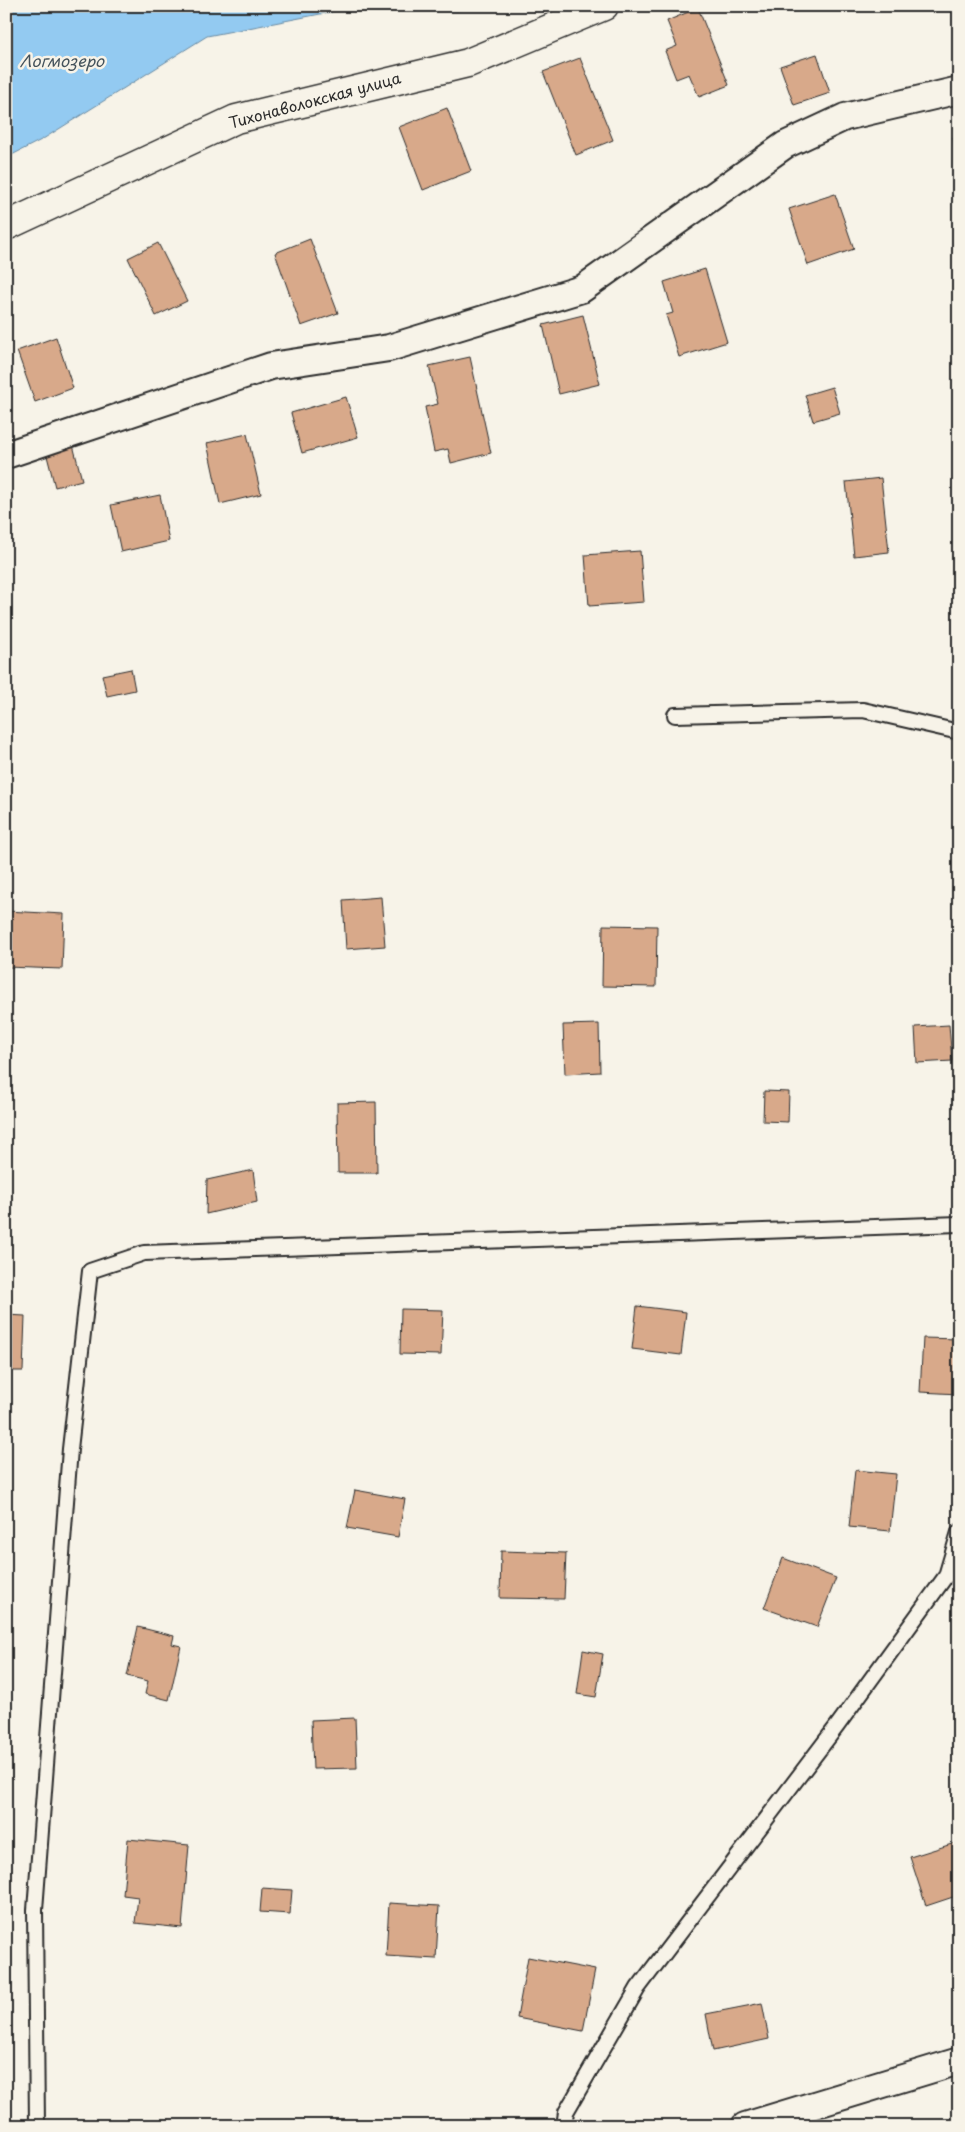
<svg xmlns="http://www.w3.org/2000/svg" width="965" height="2132" font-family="'Playpen Sans',sans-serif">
<rect width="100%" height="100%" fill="#f7f3e8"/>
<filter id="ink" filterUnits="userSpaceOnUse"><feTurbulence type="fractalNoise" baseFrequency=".02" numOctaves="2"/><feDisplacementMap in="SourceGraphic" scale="10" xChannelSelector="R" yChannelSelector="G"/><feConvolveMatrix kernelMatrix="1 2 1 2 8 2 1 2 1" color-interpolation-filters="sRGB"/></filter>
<g filter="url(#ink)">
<!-- water -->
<path fill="#93caf1" stroke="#698aa2" d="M 6,6 L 472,6 L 457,11 L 341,10 L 207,36 L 43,139 L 6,158 Z"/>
<!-- building -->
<path fill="#d8a98a" stroke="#2b2b2b" d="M 698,8 L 729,85 L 699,97 L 689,74 L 676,79 L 665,51 L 677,46 L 667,21 Z
M 817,54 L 830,93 L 794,105 L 780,66 Z
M 580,58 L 613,140 L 576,155 L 543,72 Z
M 447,108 L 471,171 L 423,190 L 399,127 Z
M 959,136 L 959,175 L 953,137 Z
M 835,194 L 854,249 L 808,265 L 789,209 Z
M 310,239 L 338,313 L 301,326 L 275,253 Z
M 158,243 L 187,301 L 156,316 L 128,258 Z
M 705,269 L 727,342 L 679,357 L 666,315 L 673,313 L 664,282 Z
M 583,315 L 600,384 L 559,394 L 543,325 Z
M 56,337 L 73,388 L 35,402 L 17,351 Z
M 470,357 L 491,453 L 451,463 L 448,449 L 434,452 L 425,407 L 438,404 L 429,366 Z
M 832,387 L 840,413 L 813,421 L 805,395 Z
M 346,397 L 358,437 L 302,453 L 291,413 Z
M 247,434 L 261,494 L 220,504 L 207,443 Z
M 73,445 L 82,480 L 55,487 L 46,452 Z
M 881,478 L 889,552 L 854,556 L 846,482 Z
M 160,495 L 169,541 L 121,552 L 111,505 Z
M 640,551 L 644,602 L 589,606 L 585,555 Z
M 131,669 L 135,690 L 107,696 L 102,675 Z
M 381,897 L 385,946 L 346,949 L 343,900 Z
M 6,911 L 64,914 L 62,969 L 6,967 Z
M 603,925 L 657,926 L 656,987 L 602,986 Z
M 599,1024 L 600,1072 L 565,1074 L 563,1025 Z
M 949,1025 L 952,1061 L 917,1063 L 915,1027 Z
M 764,1091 L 789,1092 L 788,1122 L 763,1121 Z
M 376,1102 L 377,1173 L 338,1173 L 337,1103 Z
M 253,1170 L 257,1202 L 206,1214 L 207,1180 Z
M 637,1306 L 686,1312 L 681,1355 L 632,1349 Z
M 401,1309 L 443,1310 L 441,1355 L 400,1354 Z
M 6,1315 L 25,1316 L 23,1371 L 6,1371 Z
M 923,1338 L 959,1339 L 959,1394 L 920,1392 Z
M 855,1470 L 896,1474 L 890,1531 L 849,1527 Z
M 355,1490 L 405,1499 L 398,1537 L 347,1528 Z
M 501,1551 L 566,1553 L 564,1599 L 500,1598 Z
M 783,1558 L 836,1578 L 817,1627 L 764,1608 Z
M 138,1627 L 174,1636 L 172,1644 L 181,1646 L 169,1700 L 145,1694 L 148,1681 L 127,1676 Z
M 583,1650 L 603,1654 L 596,1697 L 577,1694 Z
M 355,1718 L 357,1768 L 313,1769 L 311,1720 Z
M 128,1839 L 189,1845 L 182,1928 L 135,1923 L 138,1897 L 123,1895 Z
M 955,1843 L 959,1855 L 959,1895 L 926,1906 L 910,1857 Z
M 262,1888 L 292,1890 L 290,1914 L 260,1912 Z
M 389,1903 L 439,1906 L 436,1959 L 386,1956 Z
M 528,1957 L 595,1970 L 583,2031 L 517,2018 Z
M 762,2003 L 769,2039 L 713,2051 L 706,2014 Z"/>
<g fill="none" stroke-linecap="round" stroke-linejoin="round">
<defs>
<path id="lane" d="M 675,715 L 863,710 L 959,732
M 37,2126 L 35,1910 L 70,1449 L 90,1271 L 144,1253 L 959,1224
M 564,2126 L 566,2112 L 638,1988 L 837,1726 L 946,1576 L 959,1532"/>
<path id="street" d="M 6,455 L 271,366 L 389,348 L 582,289 L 785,145 L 845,117 L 959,90
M 745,2126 L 959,2061"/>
<path id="secondary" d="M 6,226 L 236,119 L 468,63 L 604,6"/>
</defs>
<!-- lane casing -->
<use href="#lane" stroke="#2b2b2b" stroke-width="18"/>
<!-- street casing -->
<use href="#street" stroke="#2b2b2b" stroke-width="30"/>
<!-- secondary casing -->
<use href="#secondary" stroke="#2b2b2b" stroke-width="31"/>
<!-- lane -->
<use href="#lane" stroke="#f7f3e8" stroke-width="14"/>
<!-- street -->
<use href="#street" stroke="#f7f3e8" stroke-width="26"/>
<!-- secondary -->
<use href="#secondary" stroke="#f7f3e8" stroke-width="28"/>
</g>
</g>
<g text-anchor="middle" stroke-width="5" stroke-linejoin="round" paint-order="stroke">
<!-- street labels -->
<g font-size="15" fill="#2b2b2b" stroke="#f7f3e8">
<text transform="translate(315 101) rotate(-15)" y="5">Тихонаволокская улица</text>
</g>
<!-- water labels -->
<g font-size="16" font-style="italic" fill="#45535c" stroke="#f7f3e8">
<text x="62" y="67">Логмозеро</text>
</g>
</g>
<!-- margin -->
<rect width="965" height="2132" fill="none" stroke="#f7f3e8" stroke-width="25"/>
<rect x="12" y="12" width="940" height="2107" fill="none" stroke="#2b2b2b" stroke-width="2" filter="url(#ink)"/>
</svg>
